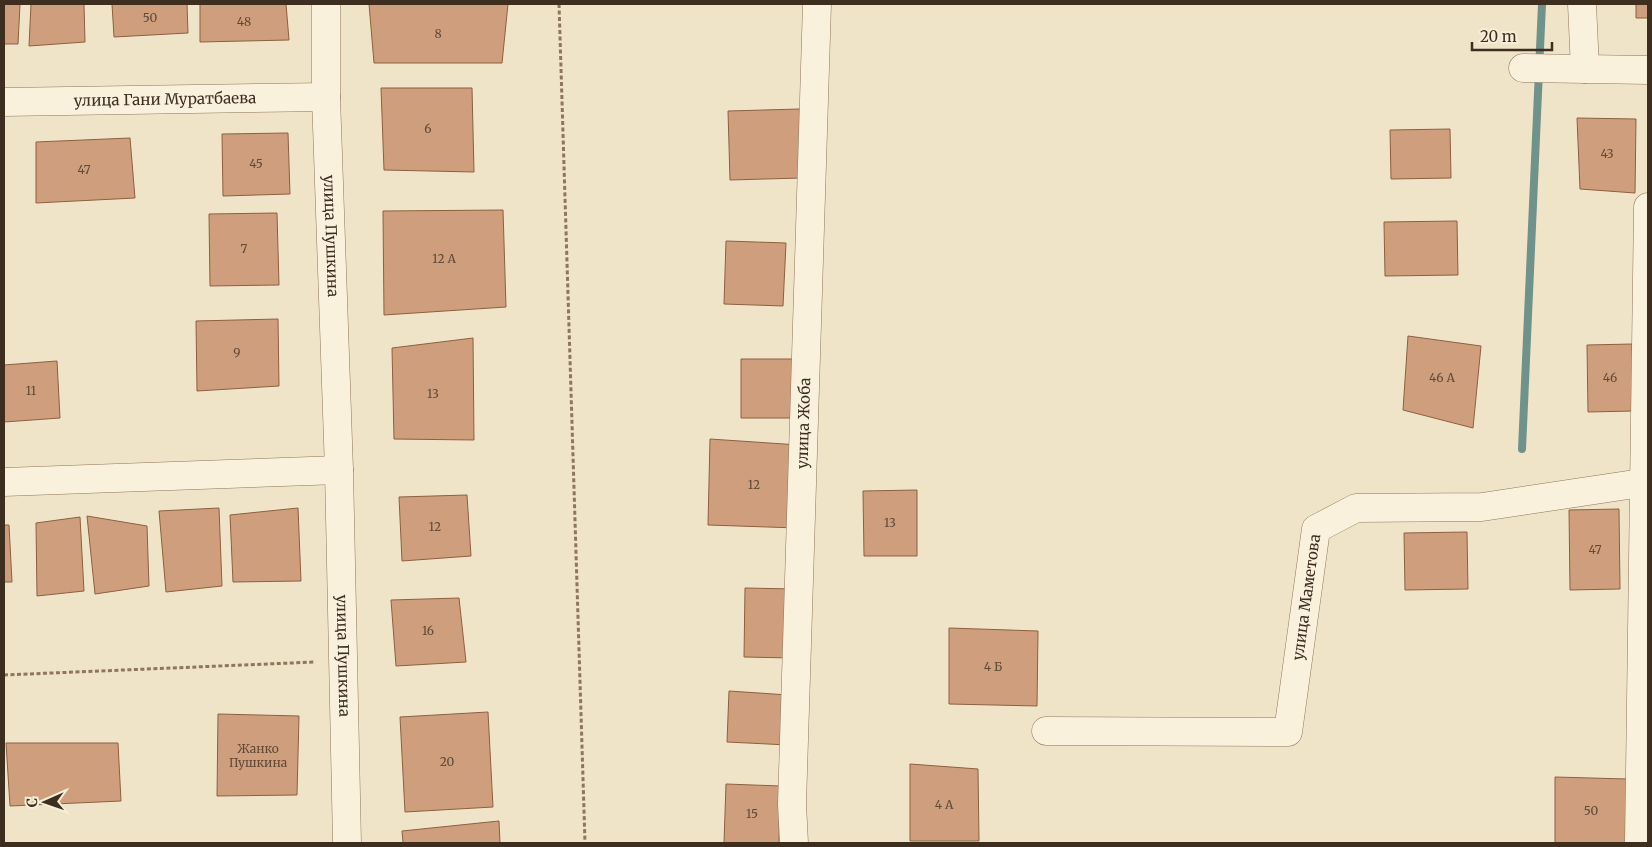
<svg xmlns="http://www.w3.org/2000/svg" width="1652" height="847" font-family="Merriweather,serif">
<rect width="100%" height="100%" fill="#f0e4c8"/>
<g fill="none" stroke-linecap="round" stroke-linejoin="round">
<!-- stream -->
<path stroke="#6f938a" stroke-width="8" d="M 1522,449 L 1542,4"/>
</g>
<!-- building -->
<path fill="#cf9f7d" stroke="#8d5f41" d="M 4,4 L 20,4 L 18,44 L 4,44 Z
M 31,4 L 84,4 L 85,42 L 29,46 Z
M 112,4 L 187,4 L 188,33 L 114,37 Z
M 200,4 L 286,4 L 289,40 L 200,42 Z
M 369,4 L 508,4 L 502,63 L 374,63 Z
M 1636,4 L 1648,4 L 1648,18 L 1636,18 Z
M 381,88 L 472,88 L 474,172 L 384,170 Z
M 800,109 L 801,178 L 730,180 L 728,111 Z
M 1577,118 L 1636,119 L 1635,193 L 1580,189 Z
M 1450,129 L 1451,178 L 1391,179 L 1390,130 Z
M 288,133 L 290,194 L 223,196 L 222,134 Z
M 130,138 L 135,198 L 36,203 L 36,142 Z
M 503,210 L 506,307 L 384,315 L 383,211 Z
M 277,213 L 279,285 L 210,286 L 209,214 Z
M 1457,221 L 1458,275 L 1385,276 L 1384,222 Z
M 726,241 L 786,243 L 783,306 L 724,304 Z
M 278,319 L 279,386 L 197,391 L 196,321 Z
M 1408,336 L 1481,346 L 1473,428 L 1403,410 Z
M 473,338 L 474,440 L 394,439 L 392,348 Z
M 1632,344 L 1634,411 L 1588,412 L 1587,345 Z
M 741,359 L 796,359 L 796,418 L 741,418 Z
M 57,361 L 60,418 L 4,422 L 4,365 Z
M 710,439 L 799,445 L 797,528 L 708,525 Z
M 917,490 L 917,556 L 864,556 L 863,491 Z
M 467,495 L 471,556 L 402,561 L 399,497 Z
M 219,508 L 222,586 L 166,592 L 159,511 Z
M 298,508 L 301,581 L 233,582 L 230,515 Z
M 1619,509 L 1620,589 L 1570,590 L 1569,510 Z
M 87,516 L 147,526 L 149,586 L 95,594 Z
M 80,517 L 84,591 L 37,596 L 36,523 Z
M 4,525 L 9,525 L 12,582 L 4,582 Z
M 1467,532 L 1468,589 L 1405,590 L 1404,533 Z
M 745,588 L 793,589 L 792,658 L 744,657 Z
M 459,598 L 466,662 L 396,666 L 391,600 Z
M 949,628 L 1038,631 L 1037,706 L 949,704 Z
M 729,691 L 788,695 L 788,745 L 727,742 Z
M 488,712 L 493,807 L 405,812 L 400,717 Z
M 218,714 L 299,716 L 297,795 L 217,796 Z
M 6,743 L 118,743 L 121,801 L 10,806 Z
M 910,764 L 978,769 L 979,841 L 910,841 Z
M 1555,777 L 1627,779 L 1626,843 L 1555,843 Z
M 726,784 L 780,786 L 779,843 L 724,843 Z
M 499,821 L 500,843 L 403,843 L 402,831 Z"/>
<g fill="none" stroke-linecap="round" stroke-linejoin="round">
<defs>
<g id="minor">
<path id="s1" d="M 326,4 L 326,97 L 339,470 L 347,843"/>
<path d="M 1582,4 L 1585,69"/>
<path d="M 1523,68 L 1648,70"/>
<path id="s2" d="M 4,102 L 326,97"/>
<path d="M 4,482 L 339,470"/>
<path id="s3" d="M 1046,731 L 1288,732 L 1316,529 L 1356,508 L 1482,507 L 1648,482"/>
<path id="s4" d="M 794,843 L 792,804 L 817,4"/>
<path d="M 1639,843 L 1648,207"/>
</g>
</defs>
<!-- minor casing -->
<use href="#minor" stroke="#8d765c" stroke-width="29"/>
<!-- path -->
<path stroke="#8d765c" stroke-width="3" stroke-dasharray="4 2.5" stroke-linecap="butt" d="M 559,4 L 585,843
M 4,675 L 315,662"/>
<!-- minor -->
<use href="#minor" stroke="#faf1dc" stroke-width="28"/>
</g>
<g text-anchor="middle" stroke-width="4" stroke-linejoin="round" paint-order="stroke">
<!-- number labels -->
<g font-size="12" fill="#624a37">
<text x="150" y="22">50</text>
<text x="244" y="26">48</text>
<text x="438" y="38">8</text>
<text x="428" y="133">6</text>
<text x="1607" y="158">43</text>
<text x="256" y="168">45</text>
<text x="84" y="174">47</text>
<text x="244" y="253">7</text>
<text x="444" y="263">12 А</text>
<text x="237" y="357">9</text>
<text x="1442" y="382">46 А</text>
<text x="1610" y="382">46</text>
<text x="31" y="395">11</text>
<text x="433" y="398">13</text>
<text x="754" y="489">12</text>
<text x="890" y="527">13</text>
<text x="435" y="531">12</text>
<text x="1595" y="554">47</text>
<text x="428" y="635">16</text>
<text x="993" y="671">4 Б</text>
<text x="258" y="753">Жанко<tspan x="258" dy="14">Пушкина</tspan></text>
<text x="447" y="766">20</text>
<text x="944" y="809">4 А</text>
<text x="1591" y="815">50</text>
<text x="752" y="818">15</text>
</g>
<!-- street labels -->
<g font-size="15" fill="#3d2e20" stroke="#f7eed8">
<text dy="5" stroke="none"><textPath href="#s2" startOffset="161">улица Гани Муратбаева</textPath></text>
<text dy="5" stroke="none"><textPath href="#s1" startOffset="232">улица Пушкина</textPath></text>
<text dy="5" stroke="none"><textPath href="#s4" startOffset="420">улица Жоба</textPath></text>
<text dy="5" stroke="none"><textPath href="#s3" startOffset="378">улица Маметова</textPath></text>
<text dy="5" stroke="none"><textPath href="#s1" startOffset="652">улица Пушкина</textPath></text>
</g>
</g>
<!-- border -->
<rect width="1652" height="847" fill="none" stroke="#3d2e20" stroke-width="10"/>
<!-- north arrow -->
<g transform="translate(45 802) rotate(268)" stroke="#f7eed8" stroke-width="4" paint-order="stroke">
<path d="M0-4L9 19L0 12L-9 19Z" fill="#3d2e20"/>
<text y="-8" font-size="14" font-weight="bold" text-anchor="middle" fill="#3d2e20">С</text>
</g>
<!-- scale -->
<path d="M1472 42v8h80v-8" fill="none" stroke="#3d2e20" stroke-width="2.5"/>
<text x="1480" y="42" font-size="15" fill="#3d2e20" stroke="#f7eed8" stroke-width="4" paint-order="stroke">20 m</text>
</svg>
